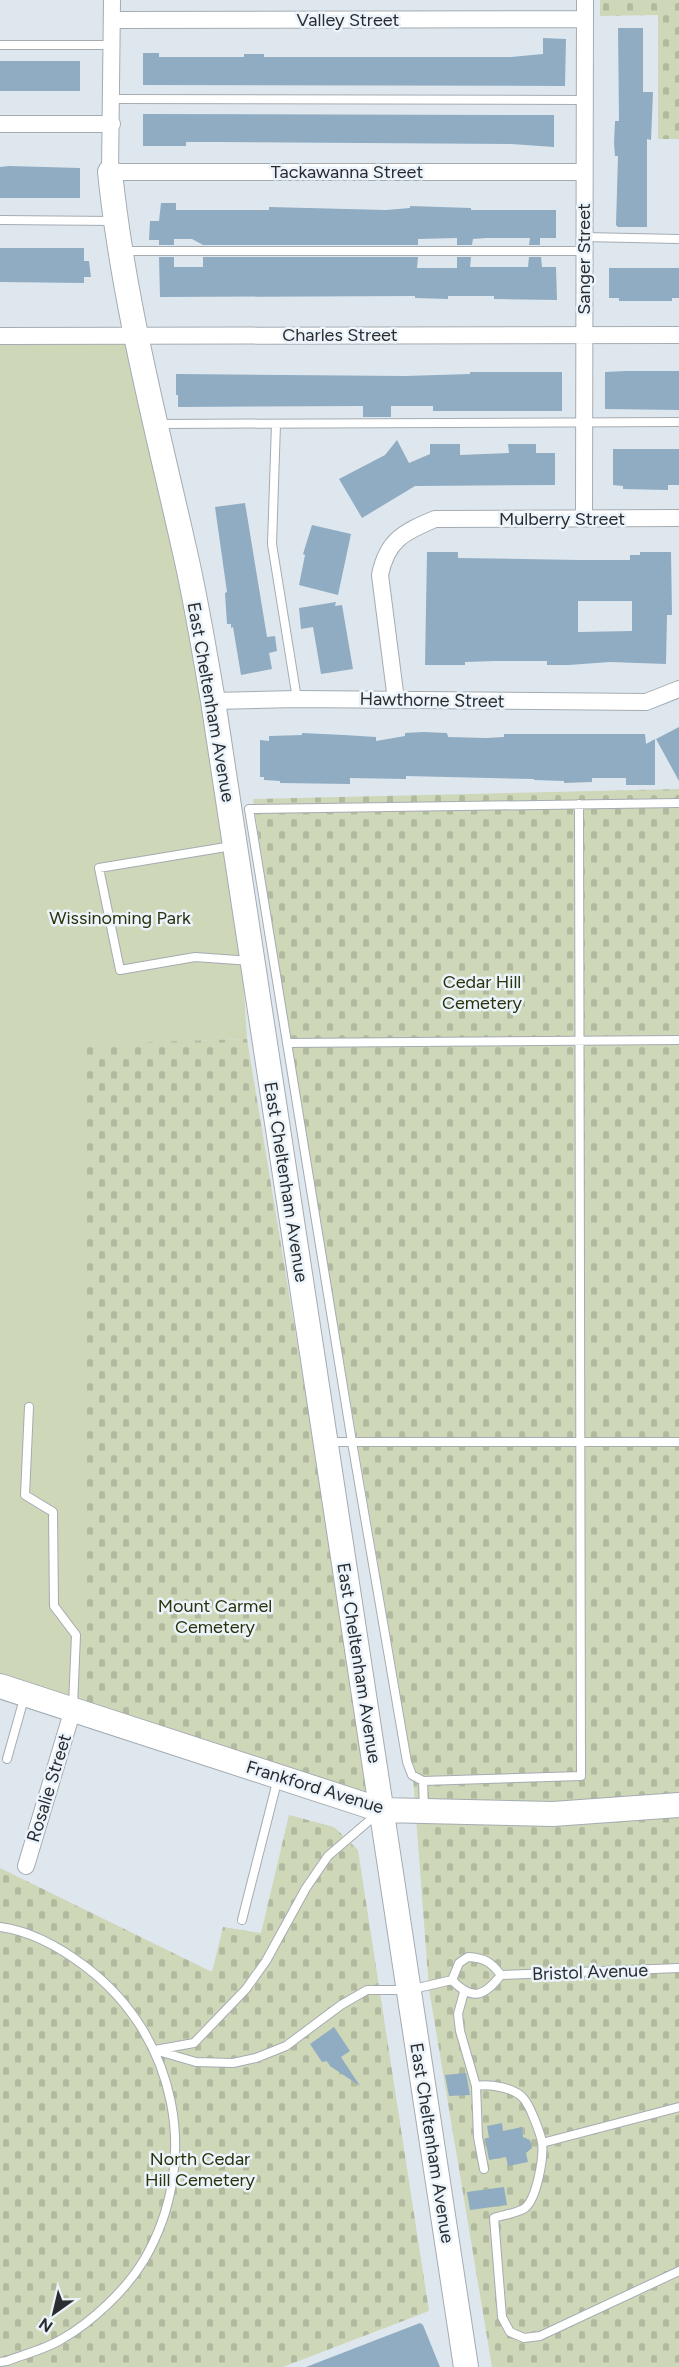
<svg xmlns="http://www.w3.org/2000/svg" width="679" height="2367" font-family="Figtree,sans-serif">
<defs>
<pattern id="cemetery-stones" width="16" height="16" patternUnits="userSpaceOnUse" patternTransform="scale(1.5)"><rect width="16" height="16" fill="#ced7b8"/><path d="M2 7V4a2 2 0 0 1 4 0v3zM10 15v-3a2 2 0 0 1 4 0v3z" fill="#b1b99e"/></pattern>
</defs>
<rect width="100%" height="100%" fill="#dfe7ee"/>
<!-- green -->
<path fill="#ced7b8" d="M 135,335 L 235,846 L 247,1039 L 86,1045 L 86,1714 L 0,1686 L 0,336 Z"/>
<!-- cemetery -->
<path fill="url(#cemetery-stones)" d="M 600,0 L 679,0 L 679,139 L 658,139 L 658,15 L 600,16 Z
M 679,789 L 679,2367 L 492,2367 L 429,1989 L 412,1764 L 291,1053 L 253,799 Z
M 247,1039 L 314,1445 L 381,1810 L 86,1714 L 86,1044 Z
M 289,1815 L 334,1827 L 358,1850 L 429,2311 L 283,2367 L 0,2367 L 0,1868 L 212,1972 L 223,1927 L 261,1933 Z"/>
<!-- building -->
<path fill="#8facc3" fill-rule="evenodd" d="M 618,28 L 643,28 L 643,92 L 653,92 L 651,140 L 647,139 L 647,227 L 618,227 L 616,225 L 618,156 L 615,156 L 614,143 L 615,121 L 619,121 Z
M 543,38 L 566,39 L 565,86 L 143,85 L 143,53 L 159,53 L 159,57 L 244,57 L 244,54 L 264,54 L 264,57 L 511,57 L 543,54 Z
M 0,61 L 80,61 L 80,91 L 0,91 Z
M 143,114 L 554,115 L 554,147 L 511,144 L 216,142 L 186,142 L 186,146 L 143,146 Z
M 9,166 L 80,168 L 80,198 L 0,198 L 0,167 Z
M 161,203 L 176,203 L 176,210 L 269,210 L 269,207 L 386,210 L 410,208 L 410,206 L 471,208 L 471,210 L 556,210 L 556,238 L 540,238 L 540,245 L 529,245 L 530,238 L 486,238 L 473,239 L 472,245 L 457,245 L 457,238 L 418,239 L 418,245 L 203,245 L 192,239 L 174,239 L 174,245 L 159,245 L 159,240 L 149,240 L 150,221 L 159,221 Z
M 0,248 L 84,248 L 84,261 L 89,261 L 91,277 L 84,277 L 84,283 L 0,282 Z
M 159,257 L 174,257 L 174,267 L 203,267 L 203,257 L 418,257 L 417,268 L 457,268 L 457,257 L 471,257 L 470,267 L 528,267 L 529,257 L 541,257 L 542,267 L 556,267 L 557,300 L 494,299 L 494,296 L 448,296 L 448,299 L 415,298 L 415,296 L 160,297 Z
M 609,268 L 679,268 L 679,298 L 672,298 L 672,301 L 619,301 L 619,298 L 609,298 Z
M 626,371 L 679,371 L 679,410 L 605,409 L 605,372 Z
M 470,372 L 562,372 L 562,411 L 433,411 L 433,406 L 391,406 L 391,417 L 363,417 L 363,406 L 178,407 L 178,395 L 176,395 L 176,374 L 405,376 L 470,374 Z
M 397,440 L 409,463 L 430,454 L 430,444 L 460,444 L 460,455 L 509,453 L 508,444 L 536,444 L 536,453 L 555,453 L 555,485 L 415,486 L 362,518 L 339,479 L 385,455 Z
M 613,449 L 679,449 L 679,485 L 668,485 L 668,490 L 623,489 L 623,486 L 613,485 Z
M 245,503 L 267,637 L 275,636 L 277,651 L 269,653 L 272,669 L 241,675 L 233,627 L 231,628 L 231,624 L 227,624 L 225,593 L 227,592 L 215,507 Z
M 312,525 L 351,534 L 338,595 L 299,585 L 305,555 L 303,554 Z
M 427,552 L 458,552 L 458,558 L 579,560 L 630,560 L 630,555 L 640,555 L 640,552 L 671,552 L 672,615 L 667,615 L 666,664 L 610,662 L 569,665 L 547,665 L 547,661 L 495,661 L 465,662 L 465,665 L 425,665 ZM 578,601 L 632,601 L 632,631 L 578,632 Z
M 336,602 L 335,606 L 342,605 L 353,669 L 321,674 L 313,627 L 301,629 L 299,608 Z
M 679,727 L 679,781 L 656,739 Z
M 424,732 L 447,733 L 448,737 L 486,738 L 504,737 L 504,734 L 645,734 L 646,744 L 655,739 L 655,785 L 626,785 L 626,778 L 592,778 L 592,782 L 564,783 L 564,781 L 534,780 L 534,779 L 406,776 L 406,779 L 350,778 L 350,784 L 280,783 L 280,781 L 264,780 L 264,777 L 260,777 L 260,740 L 269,741 L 269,736 L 302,735 L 302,733 L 344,735 L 376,737 L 376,741 L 405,736 L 405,733 Z
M 334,2027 L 350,2051 L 341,2057 L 360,2086 L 330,2066 L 327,2061 L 322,2062 L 310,2044 Z
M 466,2073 L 470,2095 L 449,2096 L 445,2075 Z
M 502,2123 L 503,2131 L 522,2127 L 523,2137 L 530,2140 L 532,2148 L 526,2153 L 528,2162 L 508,2166 L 506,2157 L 489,2160 L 485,2138 L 489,2138 L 487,2126 Z
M 504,2187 L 507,2205 L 470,2210 L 467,2192 Z
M 420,2323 L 423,2325 L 440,2367 L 306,2367 Z"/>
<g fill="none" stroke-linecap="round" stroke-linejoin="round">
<defs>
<path id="lane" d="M 0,45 L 110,45
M 112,99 L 584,100
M 0,220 L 114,221
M 584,237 L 679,239
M 123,251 L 584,251
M 157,424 L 679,422
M 276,424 L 272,544 L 297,699
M 232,846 L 99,868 L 120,970 L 195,957 L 251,961
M 287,1043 L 679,1040
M 29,1407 L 25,1495 L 53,1512 L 54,1606 L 76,1635 L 73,1706
M 328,1442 L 679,1442
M 7,1759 L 25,1695
M 423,1781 L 581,1776 L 579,804
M 424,1810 L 423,1781 L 412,1775 L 407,1762 L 352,1442 L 249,809 L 679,803
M 242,1920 L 278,1778
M 0,1927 C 31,1931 61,1948 86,1967 C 177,2036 202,2161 144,2260 C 126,2290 92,2322 62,2339 C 46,2349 25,2354 7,2361 L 0,2362
M 468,1957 C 485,1958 491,1962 501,1975 C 484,1997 472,2001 452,1980 L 459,1963 Z
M 501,1975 L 679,1968
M 464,1992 L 458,2014 L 460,2031 L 476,2086 C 490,2084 514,2087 524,2099 C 530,2106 540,2132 542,2142 C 544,2157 537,2198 525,2208 C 518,2213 503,2215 494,2218 L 502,2317 L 510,2332 L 524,2338 L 540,2336 L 679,2271
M 155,2050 L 194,2043 L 246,1989 L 266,1961 L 306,1888 L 328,1856 L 377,1814
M 158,2051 L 196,2062 L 233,2063 L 256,2058 L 286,2046 L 341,2005 L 367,1990 L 409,1990 L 452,1980
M 476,2086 L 478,2137 L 484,2169
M 542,2143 L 679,2107"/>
<path id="street" d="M 112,0 L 110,172 L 584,172
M 112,20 L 584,19
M 0,124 L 112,124
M 0,336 L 679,335
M 584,518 L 585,0
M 396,700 L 380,575 C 387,540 404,532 435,519 L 679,518
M 213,701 L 297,699 L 646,702 L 679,689
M 26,1866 L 73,1709"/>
<path id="secondary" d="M 110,172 C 123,299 156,424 184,548 C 196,599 204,650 213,701 L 466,2367
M 0,1686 L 381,1810 L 553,1814 L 679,1805"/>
</defs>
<!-- lane casing -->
<use href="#lane" stroke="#a4acb2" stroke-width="10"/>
<!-- street casing -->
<use href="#street" stroke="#a4acb2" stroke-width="18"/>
<!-- secondary casing -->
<use href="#secondary" stroke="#a4acb2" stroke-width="26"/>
<!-- lane -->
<use href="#lane" stroke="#fff" stroke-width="8"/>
<!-- street -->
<use href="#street" stroke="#fff" stroke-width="16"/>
<!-- secondary -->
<use href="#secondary" stroke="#fff" stroke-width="24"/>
</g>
<g text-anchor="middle" stroke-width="5" stroke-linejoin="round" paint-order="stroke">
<!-- street labels -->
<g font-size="18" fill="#2a2d30" stroke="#ecf4fb">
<text x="348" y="26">Valley Street</text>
<text x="347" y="178">Tackawanna Street</text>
<text transform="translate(584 259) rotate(-90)" y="6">Sanger Street</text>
<text x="340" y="341">Charles Street</text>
<text x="562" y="525">Mulberry Street</text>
<text transform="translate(432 700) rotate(1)" y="6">Hawthorne Street</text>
<text transform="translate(211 702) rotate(80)" y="6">East Cheltenham Avenue</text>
<text transform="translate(286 1182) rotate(81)" y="6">East Cheltenham Avenue</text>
<text transform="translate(359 1663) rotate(81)" y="6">East Cheltenham Avenue</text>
<text transform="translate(315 1787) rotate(17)" y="6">Frankford Avenue</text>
<text transform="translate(49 1788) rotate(-73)" y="6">Rosalie Street</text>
<text transform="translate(590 1972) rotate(-2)" y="6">Bristol Avenue</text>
<text transform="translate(432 2143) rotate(81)" y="6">East Cheltenham Avenue</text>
</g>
<!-- park labels -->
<g font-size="18" fill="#29320a" stroke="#ecf4fb">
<text x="120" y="924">Wissinoming Park</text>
<text x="482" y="988">Cedar Hill<tspan x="482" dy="21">Cemetery</tspan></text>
<text x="215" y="1612">Mount Carmel<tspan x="215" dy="21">Cemetery</tspan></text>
<text x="200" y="2165">North Cedar<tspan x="200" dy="21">Hill Cemetery</tspan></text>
</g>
</g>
<!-- north arrow -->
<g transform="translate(54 2313) rotate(214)" stroke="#ecf4fb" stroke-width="4.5" paint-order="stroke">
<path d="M0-4.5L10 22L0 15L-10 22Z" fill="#2a2d30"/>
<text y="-9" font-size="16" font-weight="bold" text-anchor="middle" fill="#2a2d30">N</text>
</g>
</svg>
